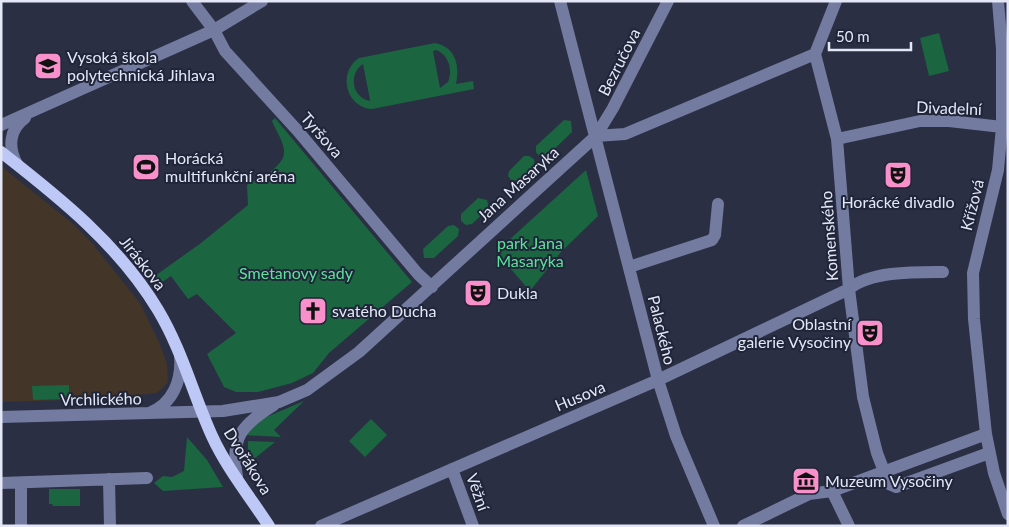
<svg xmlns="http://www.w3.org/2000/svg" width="1009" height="527" font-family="Lato,sans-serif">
<rect width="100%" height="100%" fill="#2a2f44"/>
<!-- industrial -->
<path fill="#433527" d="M 1,166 L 73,224 L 92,243 L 140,303 L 160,344 L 167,364 L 168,382 L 161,390 L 156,393 L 104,399 L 1,402 Z"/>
<!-- green -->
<path fill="#1b6540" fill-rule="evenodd" d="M 939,33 L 949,71 L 929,76 L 920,38 Z
M 435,43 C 456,47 460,66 456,84 L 473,81 L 474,89 L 372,109 C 346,107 337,73 359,58 ZM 436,50 C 449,55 453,70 448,82 L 440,88 L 433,51 ZM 363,64 L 370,100 L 370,101 C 352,98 348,74 363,64 Z
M 275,118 L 412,282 L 329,353 L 313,373 L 292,383 L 258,392 L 236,392 L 224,387 L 207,354 L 236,333 L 197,294 L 188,299 L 171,276 L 158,285 L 152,278 L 201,243 L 248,205 L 247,185 C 259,178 285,167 284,151 C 284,142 275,129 272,121 Z
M 564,120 L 571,121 L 572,132 L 547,156 L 539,156 L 536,152 L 536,146 Z
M 524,156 L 529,156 L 534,159 L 535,166 L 519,181 L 511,180 L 508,176 L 509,171 Z
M 586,170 L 598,216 L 561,252 L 530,291 L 496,252 Z
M 478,198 L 487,200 L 489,208 L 472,224 L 466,225 L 461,221 L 461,214 Z
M 454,225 L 459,229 L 458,236 L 434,258 L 424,258 L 423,249 L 448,226 Z
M 69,385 L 69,399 L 33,400 L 32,386 Z
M 304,401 L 274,430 L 281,437 L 243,435 L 264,418 Z
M 371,419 L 387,435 L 365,457 L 349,441 Z
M 187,437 L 207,460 L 223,487 L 163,491 L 154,483 L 163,476 L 172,477 L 184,471 Z
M 248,441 L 275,442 L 248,464 Z
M 49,489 L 80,489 L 80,506 L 53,506 L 52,504 L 49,504 Z"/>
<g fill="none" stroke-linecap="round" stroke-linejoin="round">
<!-- minor -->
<path stroke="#737ba0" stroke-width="12" d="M 192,1 L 214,30 L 225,51 L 297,130 L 418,274 L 432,287
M 560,1 L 658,380 L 676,436 L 714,526
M 836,1 L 815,54 L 837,139 L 849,289 L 863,397 L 877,453 L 889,484 L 896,487 L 989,453
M 998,1 L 1002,49 L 1002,127 L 998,170 L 973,273 L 974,319 L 986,434 L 994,473 L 1008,514
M 1,125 L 214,30 L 262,1
M 596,136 L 625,134 L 815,54
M 837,139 L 920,121 L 949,121 L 1002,127
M 17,164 C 8,148 9,129 25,118
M 629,267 L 712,240 L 715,235 L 718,204
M 149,413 C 173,404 182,380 180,356
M 1,417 L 223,411 L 279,402 L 307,390 L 359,352 L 596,136 L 613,108 L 668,1
M 452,469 L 473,526
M 237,477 C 230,437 242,425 274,405
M 109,479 L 110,526
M 1,483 L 147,478
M 21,483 L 21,526
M 832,491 L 849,526
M 321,526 L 658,380 L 849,289 C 870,271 916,272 943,272
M 743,526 L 809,494 L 832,491 L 986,434"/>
<!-- major -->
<path stroke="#bec8f6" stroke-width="12" d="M 1,152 C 60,198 119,245 158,310 C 182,350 193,394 212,436 C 226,467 250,497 269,526"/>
</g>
<!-- icons -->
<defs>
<symbol id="university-square" viewBox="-11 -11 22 22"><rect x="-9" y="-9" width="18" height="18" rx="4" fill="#f890cb" stroke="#202539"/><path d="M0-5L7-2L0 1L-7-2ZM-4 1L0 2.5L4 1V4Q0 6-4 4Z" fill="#111"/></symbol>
<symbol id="stadium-square" viewBox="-11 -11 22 22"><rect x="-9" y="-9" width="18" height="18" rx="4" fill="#f890cb" stroke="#202539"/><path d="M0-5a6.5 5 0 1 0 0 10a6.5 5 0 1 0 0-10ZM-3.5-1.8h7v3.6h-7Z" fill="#111"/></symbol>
<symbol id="theatre-square" viewBox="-11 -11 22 22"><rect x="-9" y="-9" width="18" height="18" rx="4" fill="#f890cb" stroke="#202539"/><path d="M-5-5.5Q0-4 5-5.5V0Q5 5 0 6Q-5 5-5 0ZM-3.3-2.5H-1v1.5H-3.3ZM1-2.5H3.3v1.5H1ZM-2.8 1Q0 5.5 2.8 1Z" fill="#111"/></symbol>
<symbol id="church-square" viewBox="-11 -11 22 22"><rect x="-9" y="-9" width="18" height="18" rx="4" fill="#f890cb" stroke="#202539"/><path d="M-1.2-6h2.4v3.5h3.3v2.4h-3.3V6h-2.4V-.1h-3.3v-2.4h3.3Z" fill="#111"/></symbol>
<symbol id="museum-square" viewBox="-11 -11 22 22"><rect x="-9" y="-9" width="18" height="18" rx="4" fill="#f890cb" stroke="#202539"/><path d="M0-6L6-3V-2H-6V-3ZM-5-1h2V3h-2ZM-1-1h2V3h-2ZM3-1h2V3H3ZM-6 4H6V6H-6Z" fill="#111"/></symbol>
</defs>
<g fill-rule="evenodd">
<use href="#university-square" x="32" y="50" width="32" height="32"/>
<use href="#stadium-square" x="130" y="151" width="32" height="32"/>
<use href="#theatre-square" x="882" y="159" width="32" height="32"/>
<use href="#theatre-square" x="462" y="277" width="32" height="32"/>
<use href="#church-square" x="297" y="295" width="32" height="32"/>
<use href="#theatre-square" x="854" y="317" width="32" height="32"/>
<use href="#museum-square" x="790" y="465" width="32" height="32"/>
</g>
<g text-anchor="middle" stroke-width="4" stroke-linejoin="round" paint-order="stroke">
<!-- poi labels -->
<g font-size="16" fill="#e4e8f6" stroke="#202539" text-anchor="start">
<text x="67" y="63">Vysoká škola<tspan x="67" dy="18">polytechnická Jihlava</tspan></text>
<text x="165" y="164">Horácká<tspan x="165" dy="18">multifunkční aréna</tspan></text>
<text x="898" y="208" text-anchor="middle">Horácké divadlo</text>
<text x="497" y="299">Dukla</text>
<text x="332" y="317">svatého Ducha</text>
<text x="851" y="330" text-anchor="end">Oblastní<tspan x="851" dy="18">galerie Vysočiny</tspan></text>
<text x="825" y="487">Muzeum Vysočiny</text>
</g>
<!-- street labels -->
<g font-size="16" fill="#e4e8f6" stroke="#202539">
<text transform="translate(619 62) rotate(-63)" y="6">Bezručova</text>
<text transform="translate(949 108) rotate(2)" y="6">Divadelní</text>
<text transform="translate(322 135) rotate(49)" y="6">Tyršova</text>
<text transform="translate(518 184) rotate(-42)" y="6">Jana Masaryka</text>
<text transform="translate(972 205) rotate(-76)" y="6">Křížová</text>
<text transform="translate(829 236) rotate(-94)" y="6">Komenského</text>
<text transform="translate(143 263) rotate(52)" y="6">Jiráskova</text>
<text transform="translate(662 330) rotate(76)" y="6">Palackého</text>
<text transform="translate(580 396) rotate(-23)" y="6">Husova</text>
<text transform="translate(101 399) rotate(-1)" y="6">Vrchlického</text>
<text transform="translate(248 461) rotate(58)" y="6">Dvořákova</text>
<text transform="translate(478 492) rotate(70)" y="6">Věžní</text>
</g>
<!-- park labels -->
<g font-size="16" fill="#5be39b" stroke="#202539">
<text x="530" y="249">park Jana<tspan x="530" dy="18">Masaryka</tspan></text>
<text x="296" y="279">Smetanovy sady</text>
</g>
</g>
<!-- border -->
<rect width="1009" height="527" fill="none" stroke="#e4e8f6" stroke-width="5"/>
<!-- scale -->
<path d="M829 42v8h82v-8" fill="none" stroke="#e4e8f6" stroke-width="2.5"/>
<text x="836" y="42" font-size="15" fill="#e4e8f6" stroke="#202539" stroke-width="4" paint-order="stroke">50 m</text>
</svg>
